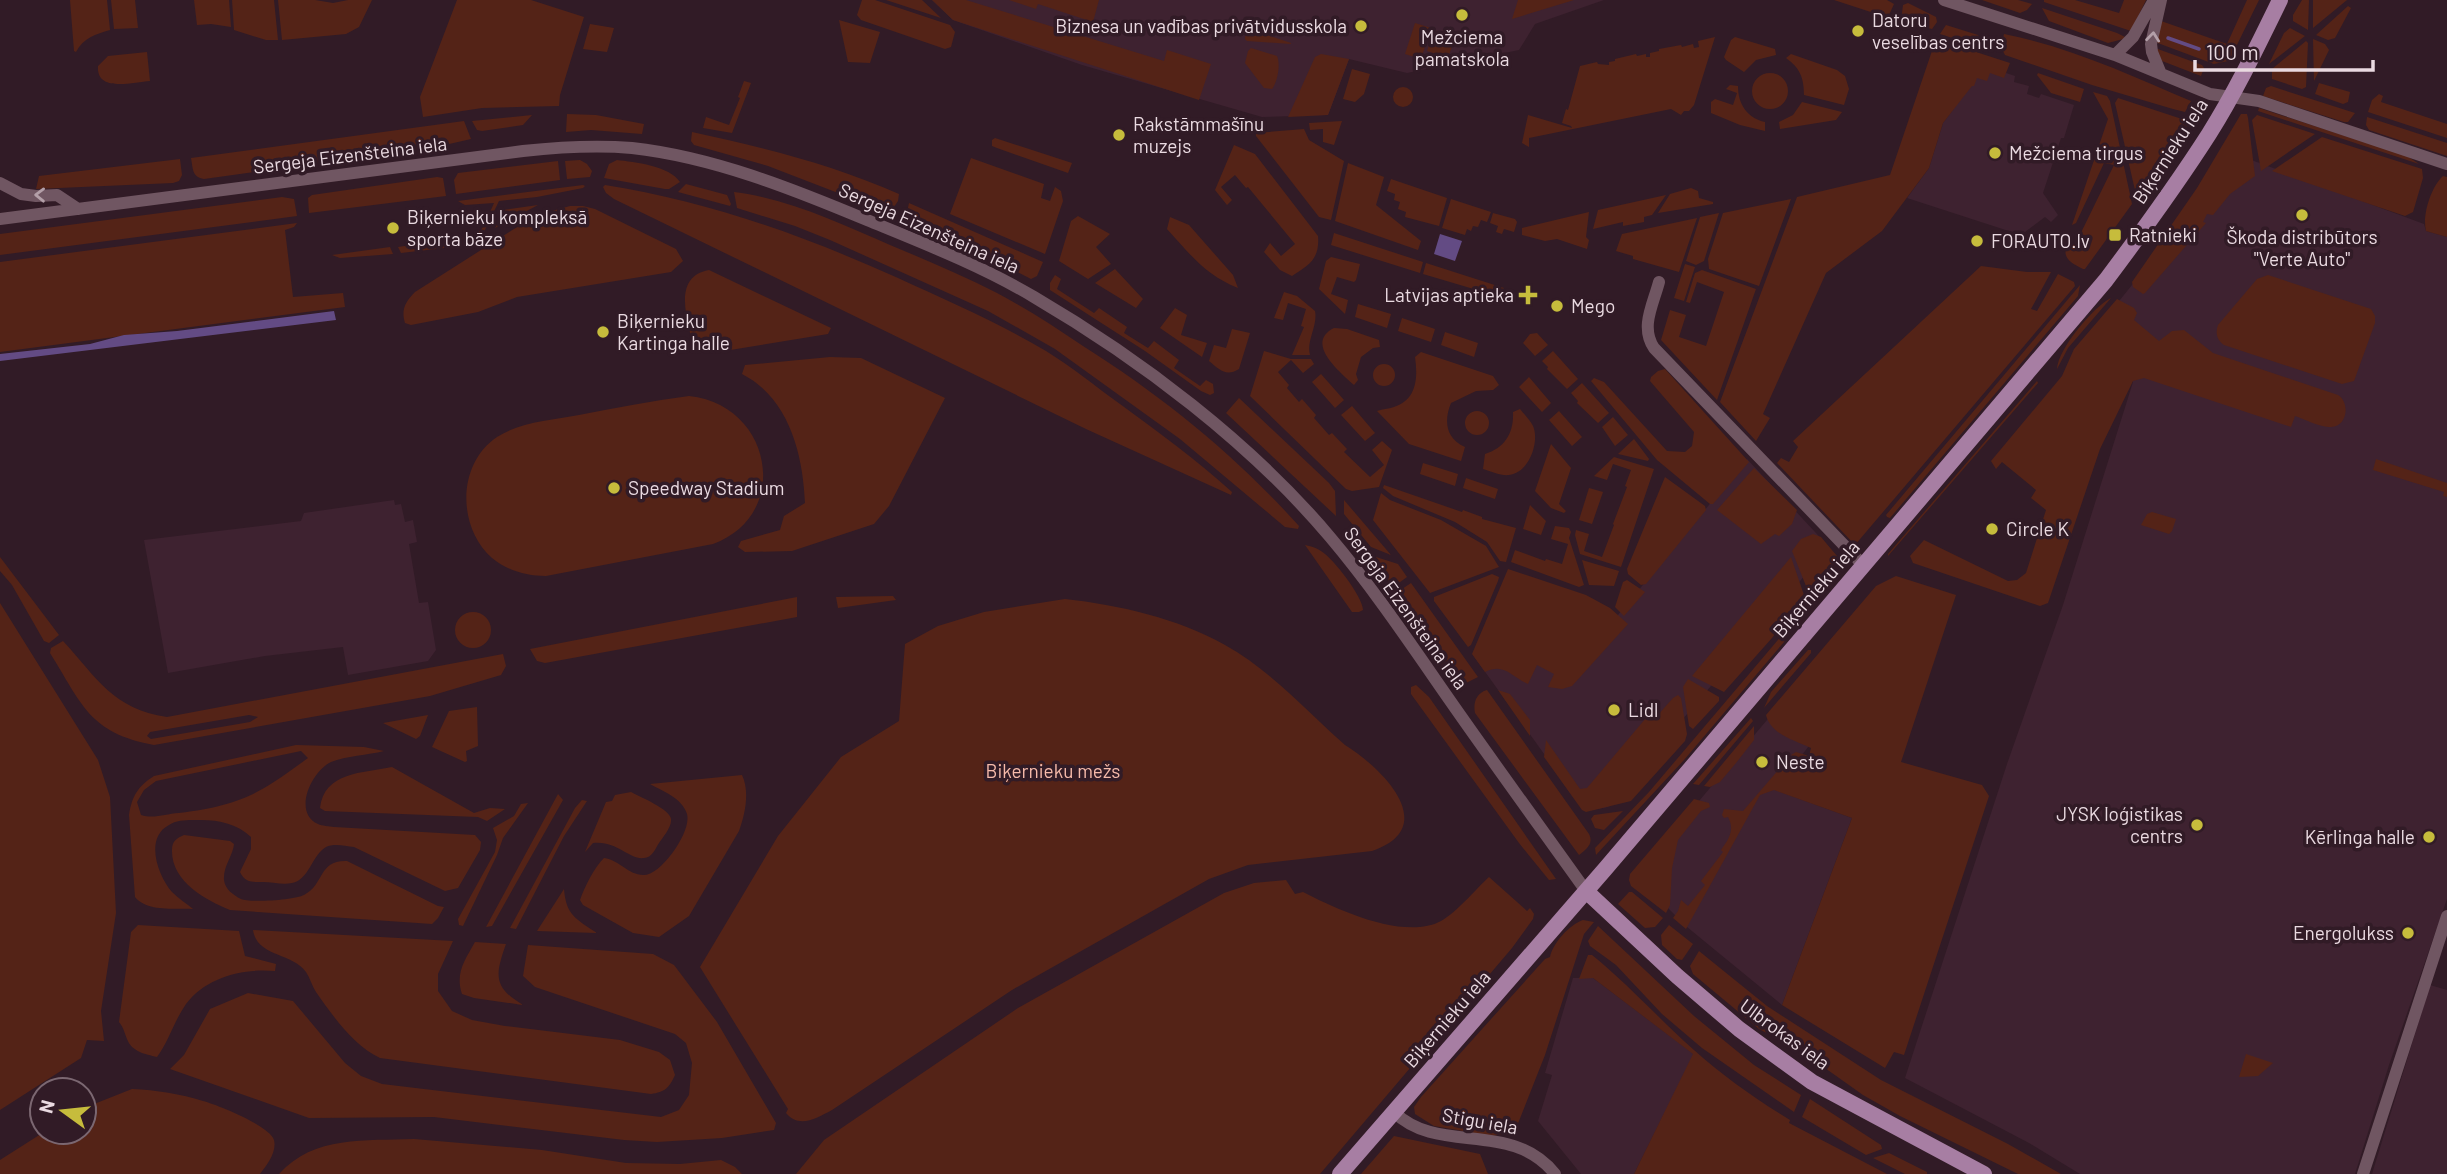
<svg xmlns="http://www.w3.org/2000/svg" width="2447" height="1174" font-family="Barlow,sans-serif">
<rect width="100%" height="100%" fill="#311b26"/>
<!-- built -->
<path fill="#3e2230" d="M 932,0 L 1604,0 L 1535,24 L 1519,50 L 1407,73 L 1349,59 L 1328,115 L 1262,117 L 1082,65 L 953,20 Z
M 1989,73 L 2006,73 L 2015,76 L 2014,82 L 2029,86 L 2027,94 L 2039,98 L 2041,94 L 2074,105 L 2064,138 L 2061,138 L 2043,193 L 2058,215 L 2051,222 L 2045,217 L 2021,235 L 1907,198 L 1929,168 L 1943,123 L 1977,77 Z
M 2246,158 L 2424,224 L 2426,231 L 2447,237 L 2447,899 L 2389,1065 L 2355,1174 L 2080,1174 L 2029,1143 L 1905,1078 L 2007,764 L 2063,605 L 2133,382 L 2095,331 L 2136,280 Z
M 1747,459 L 1829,547 L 1608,807 L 1585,811 L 1473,655 L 1486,638 L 1570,673 Z
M 394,500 L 395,505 L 401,504 L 405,522 L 413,520 L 417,542 L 409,544 L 419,603 L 428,602 L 436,650 L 428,661 L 348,675 L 343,647 L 265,656 L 168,673 L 144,540 L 301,521 L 304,513 Z
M 1772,714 L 1815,738 L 1775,790 L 1852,818 L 1782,1005 L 1687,927 L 1665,905 L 1668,838 Z
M 1573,978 L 1593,978 L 1694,1054 L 1634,1174 L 1581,1174 L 1538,1121 L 1552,1075 L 1545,1073 Z
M 2430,985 L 2447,990 L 2447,1174 L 2372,1174 Z"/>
<!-- green -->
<path fill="#542317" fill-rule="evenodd" d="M 70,0 L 107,0 L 110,30 C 96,34 83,38 76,52 L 74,51 Z
M 111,0 L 135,0 L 138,28 L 114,29 Z
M 194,0 L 229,0 L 231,27 L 211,24 L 197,25 Z
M 232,0 L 274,0 L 278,40 L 266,40 L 234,30 Z
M 278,0 L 315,0 L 333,3 L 348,0 L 372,0 L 359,27 L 346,34 L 282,40 Z
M 457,0 L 531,0 L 584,17 L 560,95 L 559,106 L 482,108 L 423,117 L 420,97 Z
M 862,0 L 875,0 L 950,25 L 955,32 L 951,47 L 945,49 L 861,20 L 857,15 Z
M 886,0 L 922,0 L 941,18 Z
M 932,0 L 966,0 L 1164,61 L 1167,50 L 1211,64 L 1199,100 L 953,20 Z
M 1009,0 L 1099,0 L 1093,22 L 1038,4 L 1036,9 Z
M 1518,0 L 1574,0 L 1512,19 Z
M 1834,0 L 1887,0 L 1894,4 L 1889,15 L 1883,16 Z
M 1982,0 L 2018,0 L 2032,4 L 2027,10 L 2020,13 Z
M 2044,0 L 2075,0 L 2119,13 L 2124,0 L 2146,0 L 2131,31 L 2044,2 Z
M 2247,0 L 2259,0 L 2232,55 L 2228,61 L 2214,64 L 2155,42 L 2161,21 L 2227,44 Z
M 2302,0 L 2309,0 L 2308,30 L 2293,21 L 2293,15 Z
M 2313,0 L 2347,0 L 2313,28 Z
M 1908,3 L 1936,17 L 1937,22 L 1932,29 L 1904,21 L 1902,13 L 1903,5 Z
M 2348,6 L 2351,8 L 2335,38 L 2328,40 L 2316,35 Z
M 2042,8 L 2117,33 L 2127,38 L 2108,43 L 2049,21 Z
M 839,20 L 880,32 L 870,63 L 848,62 Z
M 1415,23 L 1431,28 L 1421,59 L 1405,54 Z
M 590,24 L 614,28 L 607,52 L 583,49 Z
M 1946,25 L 1978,35 L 1986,49 L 1940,34 Z
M 1246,28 L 1291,43 L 1291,44 L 1247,41 L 1245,39 Z
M 2290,28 L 2305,36 L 2269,64 L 2284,33 Z
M 1434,30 L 1455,37 L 1448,58 L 1427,51 Z
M 2004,34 C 2070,47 2130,75 2191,101 L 2185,112 L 2173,109 L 2092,85 L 2005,55 L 2001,47 Z
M 1715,37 L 1694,105 L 1689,111 L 1684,111 L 1681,115 L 1671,109 L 1529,138 L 1529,147 L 1522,143 L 1528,115 L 1572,128 L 1571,126 L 1562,123 L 1566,109 L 1568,110 L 1580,66 L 1597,62 L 1598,64 L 1609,65 L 1609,62 L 1615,61 L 1615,59 L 1636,54 L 1637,56 L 1646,54 L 1646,57 L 1650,57 L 1650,53 L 1659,51 L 1659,49 L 1681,45 L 1682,47 L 1693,44 L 1694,48 L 1699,47 L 1698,41 Z
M 1735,37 L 1775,49 L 1776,55 L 1756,60 L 1744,72 L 1726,60 L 1724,57 L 1731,40 Z
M 1936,39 L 2010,63 L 2004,78 L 1990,73 L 1987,81 L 1977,78 L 1974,86 L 1972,86 L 1943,123 L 1929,168 L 1882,231 L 1826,273 L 1763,414 L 1770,418 L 1756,441 L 1720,402 L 1797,197 L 1890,175 Z
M 2313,39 L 2325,44 L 2329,50 L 2314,81 Z
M 2306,41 L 2308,43 L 2306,87 L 2302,89 L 2272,79 L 2272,69 Z
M 1251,48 L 1277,56 C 1281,65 1277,83 1272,89 L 1264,88 L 1245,63 L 1248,51 Z
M 2155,48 L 2202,65 L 2204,68 L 2201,76 L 2162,61 Z
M 147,52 L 150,81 C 133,82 96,93 98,66 L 108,56 Z
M 1321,54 L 1349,59 L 1328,115 L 1288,117 L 1315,57 Z
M 1791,54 L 1837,70 L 1845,76 L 1849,89 L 1844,105 L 1804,95 C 1804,78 1800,68 1786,58 Z
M 1352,69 L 1370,74 L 1364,94 L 1355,102 L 1343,99 Z
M 2038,73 L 2084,89 L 2080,102 L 2051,93 L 2037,75 Z
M1752 91a18 18 0 1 1 36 0a18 18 0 1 1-36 0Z
M 744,81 L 751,83 L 732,133 L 703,128 L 706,117 L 729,125 L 740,98 L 738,97 Z
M 2319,83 L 2350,92 L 2348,102 L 2343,104 L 2315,94 Z
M 1730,85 L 1738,86 C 1738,104 1747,118 1765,122 L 1765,131 L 1740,125 L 1711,113 L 1711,102 L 1715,99 L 1733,105 L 1737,93 L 1726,89 Z
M 2271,86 L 2280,89 L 2355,113 L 2348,122 L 2344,122 L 2263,96 L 2266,88 Z
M1393 97a10 10 0 1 1 20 0a10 10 0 1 1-20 0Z
M 2093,92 L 2107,96 L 2110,101 L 2132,204 L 2085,269 L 2083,269 C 2069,262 2062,258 2067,242 L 2075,245 L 2114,165 L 2104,163 L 2076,223 L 2072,225 L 2108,119 Z
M 2379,94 L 2383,96 L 2381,102 L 2447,124 L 2447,138 L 2368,112 L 2372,100 Z
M 2118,98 L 2188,121 L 2188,126 L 2137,199 L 2115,103 Z
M 1802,102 L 1842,112 L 1836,120 L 1780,129 L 1779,122 L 1793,115 Z
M 2259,108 L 2407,156 L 2419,164 L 2258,111 Z
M 567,114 L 596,115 L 644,124 L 642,134 L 591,130 L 566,132 Z
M 2241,114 L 2247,114 L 2248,118 L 2255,176 L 2230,194 L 2213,215 L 2207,214 L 2203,222 L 2206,223 L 2145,293 L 2143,294 L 2133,287 L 2132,282 L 2197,188 Z
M 532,115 L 523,125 L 482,131 L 477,130 L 472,121 Z
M 2257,115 L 2315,134 L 2261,171 L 2252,120 Z
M 2367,117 L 2447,143 L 2447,156 L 2369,130 L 2366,125 Z
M 464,121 L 471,139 L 436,147 L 204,179 C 192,177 193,169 191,158 Z
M 1342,121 L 1334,145 L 1323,142 L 1323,129 L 1310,130 L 1309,123 Z
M 1304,129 L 1309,140 L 1344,161 L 1331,220 L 1319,217 L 1256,136 L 1256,133 Z
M 692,132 C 762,147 834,165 899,194 L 898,201 L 890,213 L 768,166 L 694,145 L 691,141 Z
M 2322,137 L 2422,169 L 2423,178 L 2413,212 L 2405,216 L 2272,171 Z
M 995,138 L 1072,163 L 1068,173 L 997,148 L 992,146 L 992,140 Z
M 1234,145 L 1255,154 L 1318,236 C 1320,259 1309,265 1292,276 L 1280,270 L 1264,252 L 1270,243 L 1281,256 L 1295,244 L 1248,187 L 1246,188 L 1235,175 L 1221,187 L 1232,200 L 1227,205 L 1215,190 Z
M 971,158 L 1044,184 L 1041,198 L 1050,201 L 1055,187 L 1061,191 L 1063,201 L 1045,254 L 950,214 Z
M 180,159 L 182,175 L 179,181 L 173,183 L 36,189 L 39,176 Z
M 580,160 L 587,164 L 592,171 L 590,177 L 567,179 L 565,161 Z
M 617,160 C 634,162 670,166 680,182 L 669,189 L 665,189 L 604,178 L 609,164 Z
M 558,161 L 560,180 L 456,194 L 454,180 L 458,173 Z
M 1348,163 L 1384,177 L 1376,205 L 1421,241 L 1418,250 L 1335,221 Z
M 2443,176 L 2447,177 L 2447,237 L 2426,231 C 2422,215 2431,187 2443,176 Z
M 437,177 L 443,178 L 446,196 L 309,213 L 308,198 L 312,195 Z
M 1391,179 L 1447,198 L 1439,226 L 1405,217 L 1406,212 L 1398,209 L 1400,202 L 1394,200 L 1395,194 L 1387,191 Z
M 686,184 L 727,195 L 731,204 L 730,206 L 678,192 Z
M 583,185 L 585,186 L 583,188 L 537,197 L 499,201 L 481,238 L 457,246 L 455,239 C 486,234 482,229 494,203 L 465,205 L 458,201 Z
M 605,185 C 710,202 802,235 898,278 C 948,301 999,323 1046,351 C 1072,367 1095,386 1120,404 C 1158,432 1197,460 1232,492 L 1231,495 L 1086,429 L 614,199 L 606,193 L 603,187 Z
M 1691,188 L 1698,191 L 1699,198 L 1713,202 L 1713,204 L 1658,213 L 1670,194 Z
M 734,192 C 789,199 839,223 890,245 C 926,260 962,275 997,293 C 1027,309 1055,327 1083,346 C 1165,398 1234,454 1299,526 L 1298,529 L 1285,527 L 1180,439 L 1055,349 L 1020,329 L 988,311 L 830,240 L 795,226 L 737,208 Z
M 1666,195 L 1652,215 L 1644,217 L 1644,222 L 1623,226 L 1623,222 L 1593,229 L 1598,210 Z
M 282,197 L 294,199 L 297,216 L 0,255 L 0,234 Z
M 1451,199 L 1491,212 L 1487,222 L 1481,220 L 1478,227 L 1473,226 L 1471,231 L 1467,229 L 1465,235 L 1442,228 Z
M 1791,199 L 1759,286 L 1709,269 L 1708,259 L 1723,213 Z
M 909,203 L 1043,262 L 1037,276 L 1031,279 L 989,257 L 909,222 L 906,217 Z
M 538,205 L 495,228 L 503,210 Z
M 570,206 L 583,206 L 595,209 L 676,249 L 683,261 L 671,272 L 517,297 L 478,312 L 411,325 L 405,323 C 401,310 405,302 415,292 L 514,229 L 541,214 Z
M 1589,212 L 1586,237 L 1589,240 L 1587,249 L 1557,239 L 1545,241 L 1522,235 L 1522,228 Z
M 1493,213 L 1515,219 L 1517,222 L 1514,232 L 1504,229 L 1502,234 L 1496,232 L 1498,226 L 1490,223 Z
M 1719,213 L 1704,261 L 1696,265 L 1686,261 L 1700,217 Z
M 1078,216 L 1110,234 L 1096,247 L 1111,264 L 1088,279 L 1059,261 L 1071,221 Z
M 1170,217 L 1189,225 L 1233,275 L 1238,288 C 1205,275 1190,254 1167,229 Z
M 1697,218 L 1679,272 L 1633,259 L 1633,256 L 1616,251 L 1622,234 Z
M 297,223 L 294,227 L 285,230 L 293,297 L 343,293 L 345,307 L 0,352 L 0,262 Z
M 1334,233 L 1423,262 L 1420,273 L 1331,245 Z
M 452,239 L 453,247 L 401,253 L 398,247 Z
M 390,247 L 393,254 L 340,258 L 332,255 Z
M 1331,257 L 1360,264 L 1356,280 L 1354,282 L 1337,277 L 1331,294 L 1348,300 L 1345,314 L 1319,289 L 1326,261 Z
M 1426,263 L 1504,288 L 1502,294 L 1477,290 L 1423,274 Z
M 1685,264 L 1695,267 L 1684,301 L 1674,298 Z
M 1981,266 L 2027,272 L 2051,272 L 2031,309 L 2037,311 L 2058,274 L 2074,282 L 2075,286 L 1855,545 L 1777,463 L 1781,458 L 1789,462 L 1798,447 L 1793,441 Z
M 1115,269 L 1143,299 L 1136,308 L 1095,283 Z
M 709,270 L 831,328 L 828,334 L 712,353 L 694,350 C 689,323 670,277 709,270 Z
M 1702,270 L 1756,289 L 1717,400 L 1661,340 L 1670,310 L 1686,315 L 1679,337 L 1706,346 L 1724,292 L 1697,282 L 1690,303 L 1686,302 L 1695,273 Z
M 1055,275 L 1061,279 L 1057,289 L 1094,313 L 1099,308 L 1127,327 L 1124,333 L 1148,348 L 1154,341 L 1179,360 L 1174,368 L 1200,386 L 1206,380 L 1213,384 L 1214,393 L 1210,395 L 1201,391 L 1145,351 L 1050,290 L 1050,283 Z
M 2268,275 L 2371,309 L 2375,316 L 2375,323 L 2354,381 L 2342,384 L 2224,345 C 2217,340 2215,333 2218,325 L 2257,279 Z
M 2080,285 L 2078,296 L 1890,518 L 1887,517 L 1886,515 Z
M 1284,292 L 1297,296 L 1315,311 C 1318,326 1306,341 1310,355 L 1292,355 L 1304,327 L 1301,326 L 1306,309 L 1288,303 L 1283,320 L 1274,318 Z
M 2111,298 L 2068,348 L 2057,369 C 2058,349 2093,307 2111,298 Z
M 2117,299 L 2134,308 L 2137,313 L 2134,320 L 2159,341 L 2172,331 L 2184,330 L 2213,353 L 2338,395 C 2351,403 2347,429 2329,427 C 2318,426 2306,420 2295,416 L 2291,427 L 2144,378 L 2133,381 L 2100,449 L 2048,603 L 2040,606 L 1913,563 L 1910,556 L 1924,540 L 2008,581 L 2017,580 L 2026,573 L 2046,510 L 2031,498 L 2036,490 L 2002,462 L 1996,469 L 1991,461 L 2062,376 L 2074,349 Z
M 1358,304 L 1391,314 L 1387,328 L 1355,317 Z
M 1175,308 L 1187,315 L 1181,335 L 1207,343 L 1202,357 L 1160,328 Z
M 1402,318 L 1435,329 L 1431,342 L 1398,331 Z
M 1334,328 L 1347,329 L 1379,340 L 1380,347 L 1373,348 L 1361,357 L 1356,374 L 1358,380 L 1354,385 C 1340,372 1304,343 1334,328 Z
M 1232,329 L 1250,333 L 1239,369 C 1226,377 1220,370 1209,361 L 1214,345 L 1226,348 Z
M 1445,332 L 1478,343 L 1474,357 L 1441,345 Z
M 1537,333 L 1548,345 L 1535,356 L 1523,343 L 1530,334 Z
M 1264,351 L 1291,359 L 1311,359 L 1314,364 L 1303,373 L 1291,360 L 1278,372 L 1289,385 L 1287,388 L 1299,402 L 1302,399 L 1316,415 L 1314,418 L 1329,435 L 1332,433 L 1347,449 L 1344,452 L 1370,477 L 1384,465 L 1372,450 L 1382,441 L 1392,450 L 1379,487 L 1352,491 L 1346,489 L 1250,396 Z
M 1553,351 L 1578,379 L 1567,389 L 1547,369 L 1548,367 L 1542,361 Z
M 1421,352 L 1493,376 L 1499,385 L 1493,390 L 1476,391 L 1451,403 C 1444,420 1445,438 1465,447 L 1461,461 L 1409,444 L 1377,411 C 1383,409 1388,409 1394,407 C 1417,400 1418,377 1415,357 Z
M 830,357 L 861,358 L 945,398 L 889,506 L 874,524 L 792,551 L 745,552 L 738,547 L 741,541 L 780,530 L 784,516 L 805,503 C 803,454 789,398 742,374 L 745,365 Z
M1373 375a11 11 0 1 1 22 0a11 11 0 1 1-22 0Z
M 1665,369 L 1749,462 L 1713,504 L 1710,504 L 1657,460 L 1591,381 L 1594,378 L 1604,382 L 1667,451 L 1685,452 L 1692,446 L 1694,432 L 1650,381 L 1651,377 L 1658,371 Z
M 1321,374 L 1344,400 L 1335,408 L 1312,382 Z
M 1529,377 L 1551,403 L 1542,412 L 1519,387 Z
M 2037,381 L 2038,383 L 1888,556 L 1888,554 Z
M 1582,383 L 1609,413 L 1598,423 L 1577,403 L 1578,401 L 1571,393 Z
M 689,396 C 773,405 792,515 713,544 L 546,576 C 527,576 508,571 492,558 C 457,527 457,464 497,437 C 520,422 552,420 579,415 C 615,408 652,401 689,396 Z
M 1239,398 L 1329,483 L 1335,491 L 1336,516 L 1226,413 Z
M 1352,406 L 1375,433 L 1365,441 L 1341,415 Z
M 1520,409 C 1524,414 1530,420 1533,426 C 1540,442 1529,473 1509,475 C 1501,476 1490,471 1483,469 L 1485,454 C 1505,448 1514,433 1513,412 Z
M1465 423a12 12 0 1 1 24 0a12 12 0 1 1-24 0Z
M 1559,411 L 1582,437 L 1572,446 L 1549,420 Z
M 1613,417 L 1628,435 L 1615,446 L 1602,427 Z
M 1634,439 L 1649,459 L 1648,461 L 1618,454 Z
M 1551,444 L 1571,468 L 1559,504 L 1566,511 L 1564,513 L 1551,508 L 1535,491 Z
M 1614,457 L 1654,469 L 1621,567 L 1580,554 L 1575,535 L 1576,530 L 1589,534 L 1584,551 L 1602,557 L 1614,525 L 1613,524 L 1627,487 L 1625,486 L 1631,470 L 1613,464 L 1607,480 L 1594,476 Z
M 2376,459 L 2447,483 L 2447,497 L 2443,496 L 2444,492 L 2373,470 Z
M 1423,463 L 1458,474 L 1455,486 L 1420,474 Z
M 1754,468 L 1797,510 L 1792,524 L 1779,536 L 1775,534 L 1761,544 L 1717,510 Z
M 1665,477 L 1705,506 L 1706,510 L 1646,584 L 1641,585 L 1628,574 L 1627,569 Z
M 1466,478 L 1498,489 L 1495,499 L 1463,488 Z
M 1384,485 L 1462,512 L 1463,510 L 1482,517 L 1482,519 L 1516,528 L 1506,562 L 1500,561 L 1487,542 L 1455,522 L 1393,496 L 1383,488 Z
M 1589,488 L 1603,492 L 1592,524 L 1579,520 Z
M 1381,493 L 1390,500 L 1441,520 L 1486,546 L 1499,567 L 1430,593 L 1373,520 Z
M 1344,500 L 1391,555 L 1371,547 L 1344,514 Z
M 1530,505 L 1546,521 L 1541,535 L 1523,529 Z
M 2152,512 L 2176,519 L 2172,531 L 2169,534 L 2141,525 L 2147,514 Z
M 1555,526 L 1569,528 L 1571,532 L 1569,538 L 1584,585 L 1579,587 L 1511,562 L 1515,550 L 1545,561 L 1546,559 L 1562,564 L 1568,544 L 1551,539 Z
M 1813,534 L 1821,537 L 1842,562 L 1837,571 L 1813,590 L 1810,590 L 1806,586 L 1792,551 L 1801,539 Z
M 1305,545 C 1310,546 1317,548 1321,551 C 1333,558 1363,597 1363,610 L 1359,612 L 1352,612 Z
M 0,557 L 59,635 L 49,643 L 44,641 L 12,585 L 0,571 Z
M 1376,557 L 1398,564 L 1407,577 L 1392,588 Z
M 1791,557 L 1804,595 L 1772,638 L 1724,692 L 1692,676 Z
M 1582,560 L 1619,571 L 1614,586 L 1589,585 Z
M 1508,569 L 1586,595 L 1610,608 L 1628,624 L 1572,686 L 1562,689 L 1548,687 L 1554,674 L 1537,665 L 1528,684 C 1512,677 1504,662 1485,672 L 1472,654 Z
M 1492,574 L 1499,577 L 1498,581 L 1471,645 L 1468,647 L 1434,601 L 1434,597 Z
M 1896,576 L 1956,595 L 1901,762 L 1982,785 L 1989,796 L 1904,1055 L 1894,1052 L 1885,1068 L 1782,1005 L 1852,818 L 1774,790 L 1760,795 L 1686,929 L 1673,918 L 1678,911 L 1681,900 L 1688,906 L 1705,885 L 1701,881 L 1723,852 L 1721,850 C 1729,839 1735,830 1728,817 L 1724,818 L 1722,815 L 1724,809 L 1743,811 L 1786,761 L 1790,764 L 1795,758 L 1791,755 L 1796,752 L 1809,756 L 1811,748 C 1795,740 1771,735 1766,715 L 1876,586 Z
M 1627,580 L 1645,592 L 1624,616 L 1615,607 L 1623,582 Z
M 1411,583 L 1478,677 L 1464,684 L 1452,680 L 1393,595 Z
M 893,596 L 896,600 L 838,608 L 836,597 Z
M 797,597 L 797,617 L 545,663 L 537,661 L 530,649 Z
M 1065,599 C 1119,605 1177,618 1225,645 C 1270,670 1307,711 1345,745 C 1382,768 1442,827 1372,851 L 1248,865 L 1209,879 L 1012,990 L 832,1110 C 817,1118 799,1129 786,1113 L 788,1109 L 700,967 L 778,836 L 841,757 L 899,721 L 905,644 L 938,626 L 984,612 Z
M 0,603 L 98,760 L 110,797 L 116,913 L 101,1011 L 104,1041 L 87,1040 L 81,1058 L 0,1110 Z
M455 630a18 18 0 1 1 36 0a18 18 0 1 1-36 0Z
M 1788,628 L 1790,628 L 1784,642 L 1684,760 L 1596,855 L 1595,848 L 1649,792 Z
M 63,641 C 97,678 113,709 167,717 L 503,654 L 506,666 L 501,675 L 430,696 L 154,745 C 89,733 82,704 50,653 L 51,648 ZM 249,715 L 258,717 L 250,722 L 151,739 L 147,736 L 150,732 Z
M 1808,650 L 1811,650 L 1811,653 L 1764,708 L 1771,692 Z
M 1688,679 L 1719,697 L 1719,701 L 1693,729 L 1689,726 L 1683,687 Z
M 1416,685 L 1429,697 L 1556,879 L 1549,880 L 1519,843 L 1411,694 L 1411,687 Z
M 1487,690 L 1589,834 C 1594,844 1586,849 1579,855 L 1475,713 C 1473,703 1476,693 1487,690 Z
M 1498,690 L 1510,694 L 1530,720 L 1530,736 Z
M 1678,695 L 1681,698 L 1687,734 L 1685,741 L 1631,801 L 1586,812 L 1582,810 L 1544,757 L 1546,740 L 1580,789 L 1587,788 L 1651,712 L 1657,716 L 1673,698 Z
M 477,707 L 478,746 L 466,751 L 467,761 L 465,762 L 432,747 L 449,711 Z
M 428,715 L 420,736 L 416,739 L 383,723 Z
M 1751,718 L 1753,721 L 1699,785 L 1693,784 Z
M 1754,726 L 1754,740 L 1736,763 L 1720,782 L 1710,787 L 1704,786 Z
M 296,745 L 364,747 L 384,751 C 368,755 346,756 331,762 C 312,771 292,812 318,824 C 322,826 329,826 334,827 L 475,835 L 481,842 L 480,850 L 458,888 L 445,891 L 354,847 C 345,846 334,843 326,847 C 312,855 309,880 292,883 C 283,885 272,882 263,882 C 253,882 245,883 240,872 L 251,849 L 251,837 C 237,824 220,820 201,820 C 190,820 178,819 169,825 C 144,838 158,876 172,892 C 178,898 187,904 193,909 C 175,908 147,912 135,897 L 129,815 C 132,796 138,786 154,776 ZM 301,751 L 308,758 C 258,795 240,805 179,813 C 165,814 154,819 141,815 L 137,802 L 144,790 L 156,781 Z
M 392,767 L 474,813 L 490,808 L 505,809 L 487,821 L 478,817 L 325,811 L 320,808 C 324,772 363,773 392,767 Z
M 742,775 C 750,791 745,815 739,831 L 689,916 L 659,937 L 633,933 L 583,905 L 580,900 C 585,886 594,868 604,858 C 619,860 629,875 643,875 C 661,876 692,831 687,814 C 682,798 664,792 650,784 Z
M 631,792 C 640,797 670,809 671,819 C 672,827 663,837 659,843 C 655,849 652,858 644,858 C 629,860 617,840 593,843 L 585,852 L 606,802 L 612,801 L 615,795 Z
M 558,794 L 563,800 L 492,926 L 486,927 Z
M 1694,799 L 1709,803 L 1710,807 L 1701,811 L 1678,840 L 1672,868 L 1670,905 L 1666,913 L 1631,886 L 1629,880 L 1630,874 Z
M 582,800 L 587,801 L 564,836 L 516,929 L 510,928 L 575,808 Z
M 528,803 L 503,838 L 497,855 L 463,926 L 459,925 L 458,919 L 495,852 L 497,840 L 493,828 L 514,816 L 521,804 Z
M 1623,811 L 1604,830 L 1595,828 L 1591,819 L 1594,815 Z
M 184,835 L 230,841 L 234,844 C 233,856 223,866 224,880 C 225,889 233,895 241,899 C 250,903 295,900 304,895 C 325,884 318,860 347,861 L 438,906 L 444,907 L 438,918 L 432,924 L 230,910 C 205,900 171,881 172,850 C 172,841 177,838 184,835 Z
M 1489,877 L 1527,911 L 1530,908 L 1534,914 L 1533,919 L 1512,948 L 1320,1174 L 796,1174 L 824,1140 L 1018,1008 L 1224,893 L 1254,883 L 1286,880 L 1295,894 L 1303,892 C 1336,909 1404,941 1441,921 C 1457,912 1475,890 1489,877 Z
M 564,889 C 566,915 576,919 597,933 L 537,931 Z
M 1629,892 L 1632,892 L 1663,918 L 1655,927 L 1645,928 L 1618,904 Z
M 1583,920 L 1594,922 L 1584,934 L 1545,1055 L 1517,1126 L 1504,1134 L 1492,1136 L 1434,1126 L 1415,1114 L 1414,1107 L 1421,1097 L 1545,959 L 1550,957 C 1553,943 1569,925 1583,920 Z
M 138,925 L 239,931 L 245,956 L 276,964 L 275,971 C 244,968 206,977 186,1004 C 174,1021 169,1041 157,1057 C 145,1054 132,1052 127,1039 C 124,1032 124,1028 119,1022 L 131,932 Z
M 1669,925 L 1693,944 L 1682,960 L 1677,959 L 1662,945 L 1661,935 Z
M 1598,926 L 1694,1016 L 1754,1065 L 1801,1095 L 1794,1112 L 1702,1048 L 1662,1014 L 1616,965 L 1590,946 L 1588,941 Z
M 253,930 L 453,941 L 438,974 L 438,991 L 452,1011 L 472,1020 L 505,1026 L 620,1040 L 659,1052 L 670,1060 L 675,1075 C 669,1088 665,1092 651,1094 L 380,1058 C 354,1046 332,1015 316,992 C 312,986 310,978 306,972 C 292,952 257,957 253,930 Z
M 475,942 L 506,944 C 495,975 493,987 523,1005 L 474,998 L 462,994 C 455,973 465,960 475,942 Z
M 528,945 L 653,954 L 674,965 L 717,1022 L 776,1123 L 774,1130 L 722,1138 L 657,1142 L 624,1140 L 434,1117 L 309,1118 L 170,1069 L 184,1055 L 210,1009 L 248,993 L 293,1001 L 345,1063 L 361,1076 L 382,1084 L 661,1117 L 679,1110 L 689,1095 L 692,1063 L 686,1043 L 675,1034 L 535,987 L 523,976 Z
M 1699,951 L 1767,1006 L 1881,1080 L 2008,1144 L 2061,1174 L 2018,1174 L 1900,1116 L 1863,1095 L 1801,1051 L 1759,1029 L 1693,974 L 1690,966 Z
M 1588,955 L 1592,955 C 1628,984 1659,1019 1694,1050 C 1723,1076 1757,1100 1790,1120 L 1789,1123 L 1887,1174 L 1634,1174 L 1693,1054 L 1593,978 L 1579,979 Z
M 2246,1054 L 2273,1063 L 2258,1076 L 2239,1077 Z
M 132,1089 C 156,1090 181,1094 203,1101 C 218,1105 270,1126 274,1140 C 277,1152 267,1165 260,1174 L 0,1174 L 0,1160 L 44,1132 L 84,1132 L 84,1108 Z
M 1810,1099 L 1881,1145 L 1882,1149 L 1866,1155 L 1802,1117 Z
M 1394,1136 L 1480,1154 L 1488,1174 L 1361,1174 Z
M 414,1139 L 542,1150 L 626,1163 L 680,1164 L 721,1160 L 735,1167 L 742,1174 L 279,1174 C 314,1135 366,1141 414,1139 Z
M 1889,1153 L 1927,1172 L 1927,1174 L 1905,1174 L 1873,1158 Z"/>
<!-- water -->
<path fill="#634b84" d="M 1440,234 L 1462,241 L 1455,261 L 1434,254 Z
M 334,311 L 336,320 L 0,361 L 0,354 L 90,344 L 124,335 L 177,331 Z"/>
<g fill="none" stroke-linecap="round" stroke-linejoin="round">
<!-- stream -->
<path stroke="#634b84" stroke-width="3.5" d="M 2168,38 L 2199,49"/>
<!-- minor -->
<path stroke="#705662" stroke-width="12" d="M 1944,0 L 2115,55 L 2210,94 L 2259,101 L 2447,164
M 2161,0 L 2151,44 L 2152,52 L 2161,74
M 2115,55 L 2133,37 L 2154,0
M 0,183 L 21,194 L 36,196 L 57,195 L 78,209
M 0,219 L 523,151 C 560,147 596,145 632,148 C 713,157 793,189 867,220 C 923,243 982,266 1034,297 C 1140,359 1251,443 1330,537 C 1374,589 1412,646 1451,702 C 1495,765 1541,828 1586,891
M 1659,282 C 1653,305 1640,327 1654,348 L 1864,566
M 1394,1112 C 1439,1156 1511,1119 1555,1174
M 2363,1174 L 2447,916"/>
<!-- major -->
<path stroke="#a77ea3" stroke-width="16" d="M 1586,891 L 1677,976 L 1739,1029 L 1812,1082 L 1984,1174
M 1340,1174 L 1606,868 L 2106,280 C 2142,232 2177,184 2209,134 C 2236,91 2258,45 2280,0"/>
</g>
<!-- one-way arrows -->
<defs><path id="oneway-chevron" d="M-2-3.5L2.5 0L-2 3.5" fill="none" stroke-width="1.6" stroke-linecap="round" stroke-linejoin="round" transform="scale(1.75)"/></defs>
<g stroke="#b39fa8">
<use href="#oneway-chevron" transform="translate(2153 37) rotate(-84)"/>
<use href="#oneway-chevron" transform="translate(40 195) rotate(-179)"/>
</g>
<!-- markers -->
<g fill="#c6bc3c" stroke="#311b26" stroke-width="2.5">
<circle cx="1462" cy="15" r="7"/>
<circle cx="1361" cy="26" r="7"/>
<circle cx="1858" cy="31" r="7"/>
<circle cx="1119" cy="135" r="7"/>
<circle cx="1995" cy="153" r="7"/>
<circle cx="2302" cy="215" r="7"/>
<circle cx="393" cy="228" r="7"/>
<rect x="2108" y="228" width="14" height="14" rx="3.5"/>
<circle cx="1977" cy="241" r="7"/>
<path d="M1524.5 284.5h7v7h7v7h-7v7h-7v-7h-7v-7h7z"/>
<circle cx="1557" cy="306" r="7"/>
<circle cx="603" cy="332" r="7"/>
<circle cx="614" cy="488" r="7"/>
<circle cx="1992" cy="529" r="7"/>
<circle cx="1614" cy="710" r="7"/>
<circle cx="1762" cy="762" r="7"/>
<circle cx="2197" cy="825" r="7"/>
<circle cx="2429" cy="837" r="7"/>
<circle cx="2408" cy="933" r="7"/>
</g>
<g text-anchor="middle" stroke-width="7" stroke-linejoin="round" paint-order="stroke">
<!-- poi labels -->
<g font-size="19" fill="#eadae1" stroke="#311b26" text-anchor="start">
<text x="1872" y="27">Datoru<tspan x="1872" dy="22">veselības centrs</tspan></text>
<text x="1347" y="33" text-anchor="end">Biznesa un vadības privātvidusskola</text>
<text x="1462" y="44" text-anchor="middle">Mežciema<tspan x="1462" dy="22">pamatskola</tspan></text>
<text x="1133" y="131">Rakstāmmašīnu<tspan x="1133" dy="22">muzejs</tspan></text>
<text x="2009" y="160">Mežciema tirgus</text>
<text x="407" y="224">Biķernieku kompleksā<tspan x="407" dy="22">sporta bāze</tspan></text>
<text x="2129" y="242">Ratnieki</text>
<text x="2302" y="244" text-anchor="middle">Škoda distribūtors<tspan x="2302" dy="22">"Verte Auto"</tspan></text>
<text x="1991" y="248">FORAUTO.lv</text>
<text x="1514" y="302" text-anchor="end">Latvijas aptieka</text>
<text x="1571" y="313">Mego</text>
<text x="617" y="328">Biķernieku<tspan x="617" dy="22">Kartinga halle</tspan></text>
<text x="628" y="495">Speedway Stadium</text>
<text x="2006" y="536">Circle K</text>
<text x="1628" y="717">Lidl</text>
<text x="1776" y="769">Neste</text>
<text x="2183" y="821" text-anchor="end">JYSK loģistikas<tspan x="2183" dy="22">centrs</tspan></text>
<text x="2415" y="844" text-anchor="end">Kērlinga halle</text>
<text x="2394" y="940" text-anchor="end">Energolukss</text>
</g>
<!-- street labels -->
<g font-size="19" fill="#eadae1" stroke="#311b26">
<text transform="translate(2170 151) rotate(-57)" y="7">Biķernieku iela</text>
<text transform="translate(350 155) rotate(-7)" y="7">Sergeja Eizenšteina iela</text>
<text transform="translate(929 228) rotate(24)" y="7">Sergeja Eizenšteina iela</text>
<text transform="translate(1816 589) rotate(-49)" y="7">Biķernieku iela</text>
<text transform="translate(1406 608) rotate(54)" y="7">Sergeja Eizenšteina iela</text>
<text transform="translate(1447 1019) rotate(-49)" y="7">Biķernieku iela</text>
<text transform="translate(1785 1034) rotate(36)" y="7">Ulbrokas iela</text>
<text transform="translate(1480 1121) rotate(10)" y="7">Stigu iela</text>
</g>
<!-- park labels -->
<g font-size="19" fill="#f6baaa" stroke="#311b26">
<text x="1053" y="778">Biķernieku mežs</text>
</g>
</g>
<!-- north arrow -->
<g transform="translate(63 1111) rotate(285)"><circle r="33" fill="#311b26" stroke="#7b6771" stroke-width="2"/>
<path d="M0-5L12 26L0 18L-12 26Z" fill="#c6bc3c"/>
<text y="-10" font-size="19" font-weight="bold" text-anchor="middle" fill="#eadae1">N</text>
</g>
<!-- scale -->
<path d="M2195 60v10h178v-10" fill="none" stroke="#eadae1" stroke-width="3.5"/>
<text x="2206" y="60" font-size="21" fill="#eadae1" stroke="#311b26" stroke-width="5" paint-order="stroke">100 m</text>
</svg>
